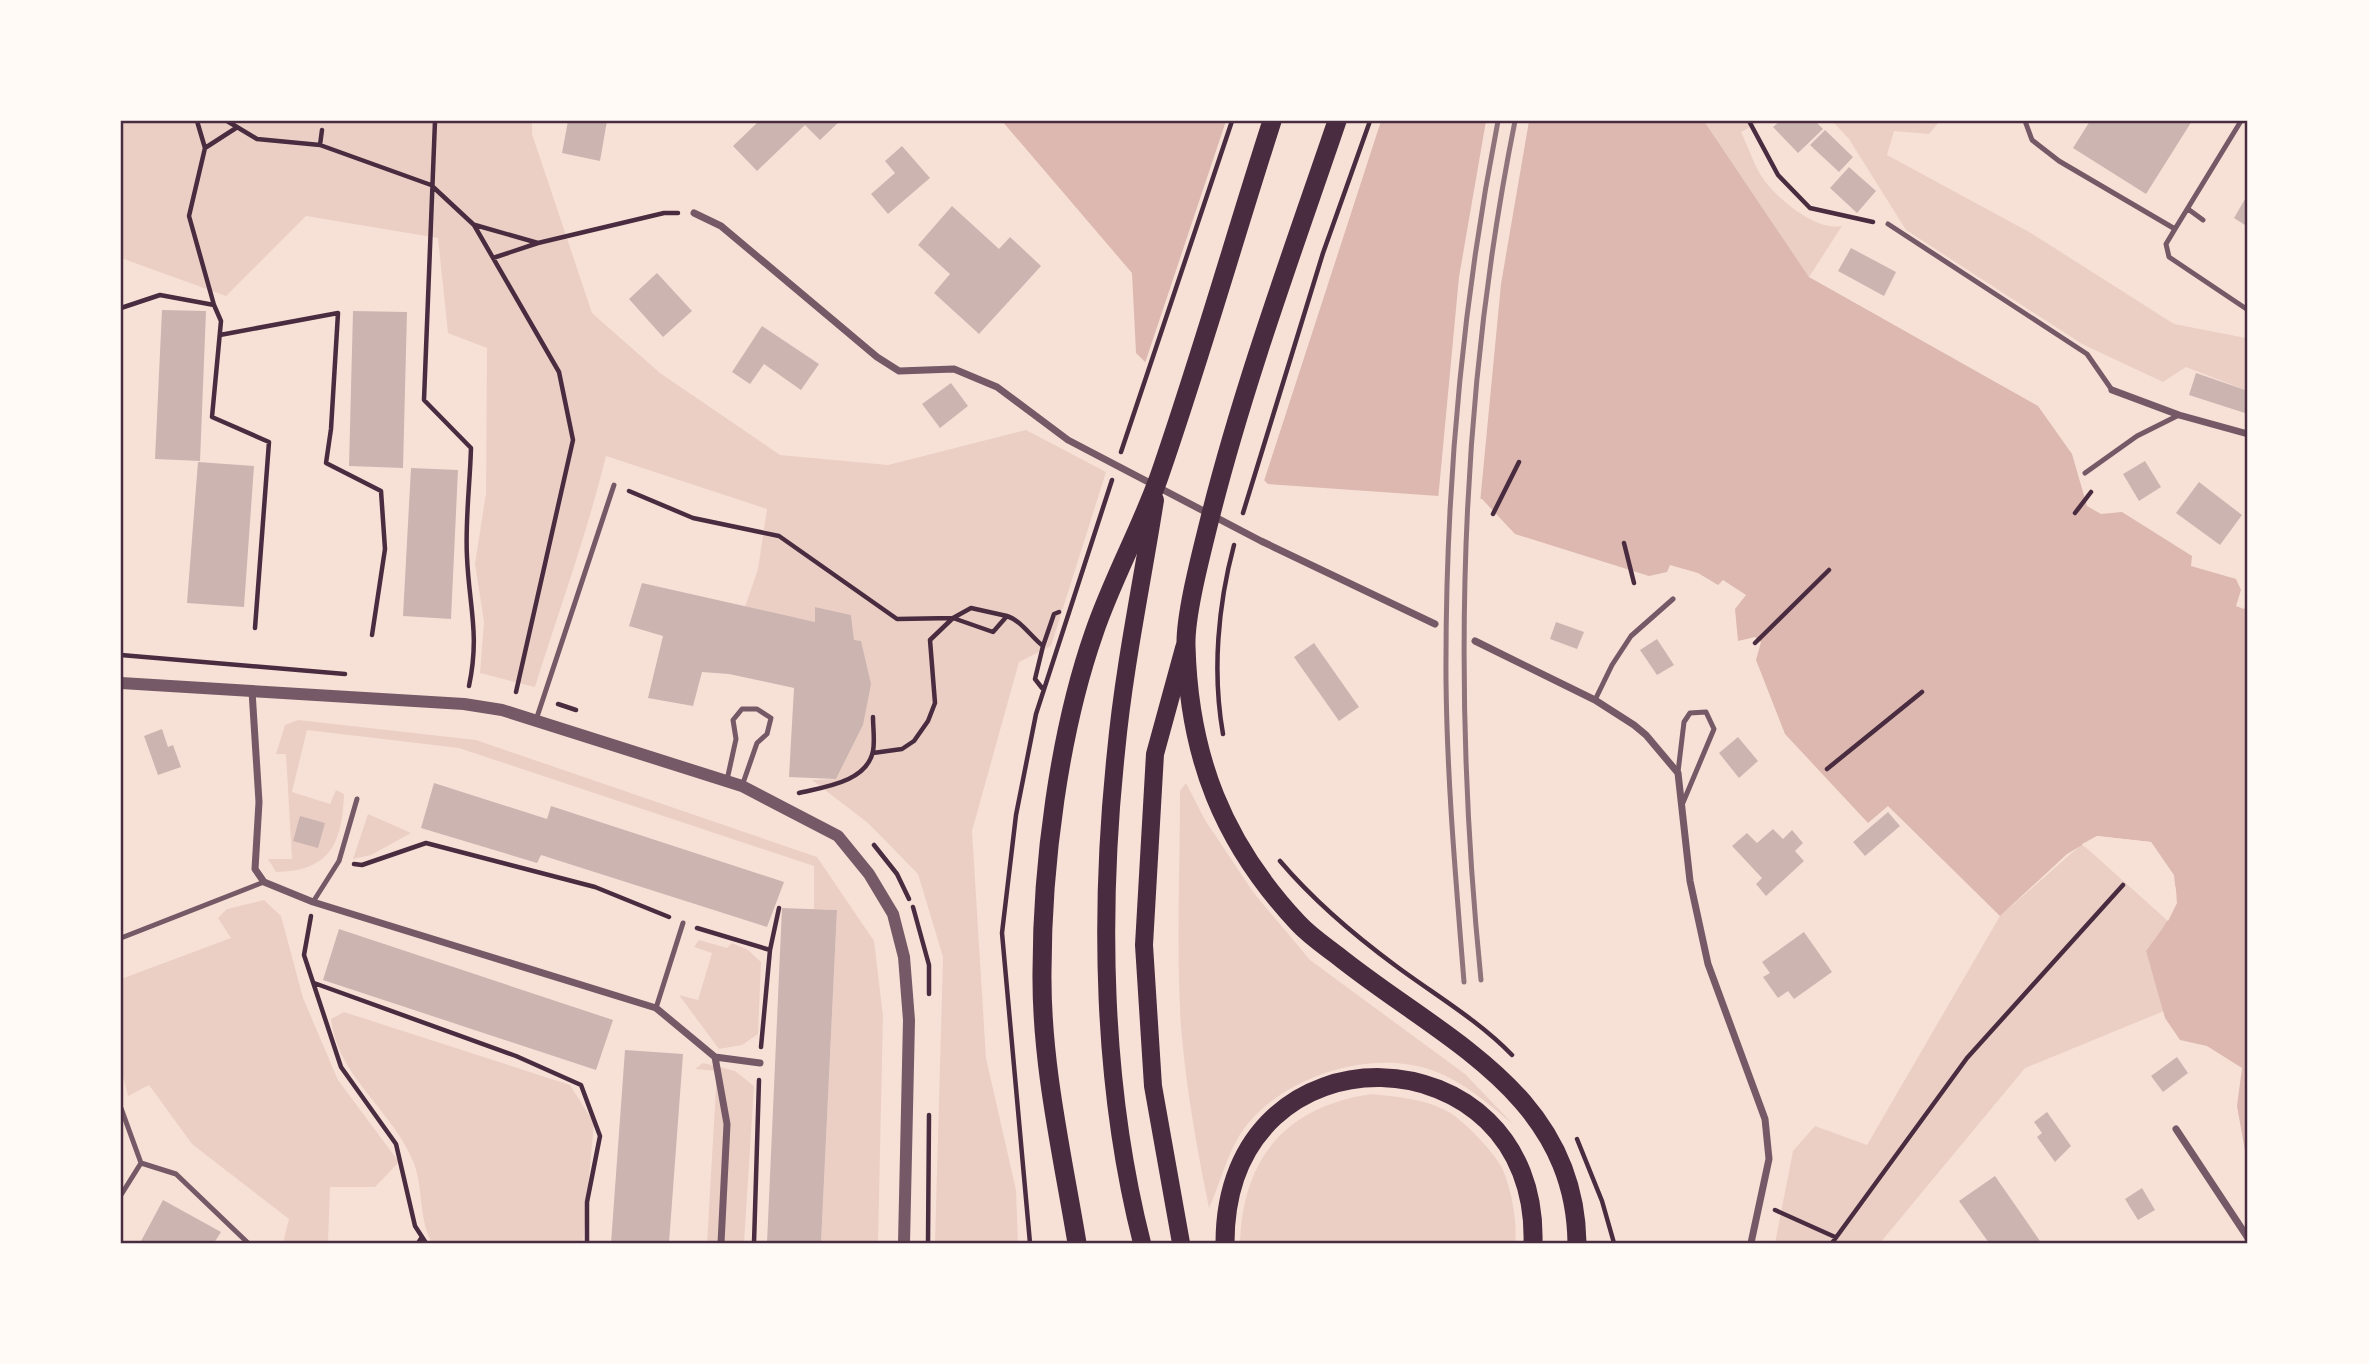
<svg xmlns="http://www.w3.org/2000/svg" width="2369" height="1364" font-family="'Public Sans',sans-serif">
<rect width="100%" height="100%" fill="#f7e1d7"/>
<!-- green -->
<path fill="#ebcfc5" d="M 121,121 L 532,121 L 532,134 L 592,313 L 660,373 L 780,455 L 888,465 L 1026,430 L 1106,472 L 1051,646 L 1019,662 L 972,831 L 986,1058 L 1016,1190 L 1018,1243 L 935,1243 L 943,957 L 918,874 L 868,823 L 812,780 L 836,779 L 863,725 L 870,683 L 854,640 L 851,615 L 815,607 L 815,622 L 745,607 L 758,569 L 767,509 L 606,456 C 587,534 559,610 535,687 L 480,673 L 484,622 L 475,564 L 486,493 L 487,348 L 448,333 L 438,238 L 306,216 L 226,296 L 121,258 Z
M 1704,121 L 1761,121 L 1741,132 C 1748,146 1753,163 1762,177 C 1775,197 1816,232 1842,226 L 1809,277 Z
M 1832,121 L 1940,121 L 1929,134 L 1894,131 L 1887,155 L 2031,233 L 2174,324 L 2246,338 L 2248,391 L 2186,367 L 2163,382 L 2082,344 L 1906,230 L 1849,139 Z
M 298,720 L 476,740 L 817,857 L 874,941 L 883,1016 L 878,1243 L 821,1243 L 837,910 L 814,909 L 814,866 L 459,748 L 307,730 L 292,792 L 330,804 L 336,790 L 344,794 C 342,844 330,871 276,872 L 268,859 L 292,859 L 286,754 L 276,754 L 285,725 Z
M 1186,783 L 1205,820 L 1253,892 L 1310,960 L 1465,1074 L 1513,1124 C 1488,1104 1464,1082 1434,1071 C 1373,1048 1286,1075 1246,1126 C 1228,1149 1221,1182 1209,1208 C 1197,1149 1186,1088 1181,1027 C 1176,949 1180,869 1180,791 Z
M 368,814 L 411,833 L 371,855 L 353,859 Z
M 2082,844 L 2168,921 L 2146,951 L 2164,1011 L 2025,1068 L 1880,1243 L 1775,1243 L 1793,1151 L 1815,1126 L 1867,1145 L 2000,916 Z
M 264,900 L 281,916 L 303,998 L 338,1080 L 399,1162 L 375,1187 L 330,1187 L 328,1243 L 283,1243 L 289,1219 L 192,1144 L 149,1085 L 128,1096 L 121,1069 L 121,979 L 231,938 L 218,918 L 227,909 Z
M 699,940 L 727,948 L 732,943 L 748,950 L 761,962 L 758,1034 L 742,1045 L 719,1049 L 679,995 L 698,1000 L 712,953 L 694,947 Z
M 344,1012 L 570,1085 L 594,1123 L 583,1243 L 432,1243 C 418,1219 424,1184 412,1159 C 391,1109 337,1075 331,1019 Z
M 703,1063 L 735,1071 L 754,1086 L 744,1243 L 707,1243 L 717,1071 L 695,1069 Z
M 1371,1094 C 1397,1097 1421,1098 1445,1110 C 1461,1117 1494,1152 1502,1168 C 1511,1187 1518,1223 1515,1243 L 1240,1243 C 1243,1157 1286,1107 1371,1094 Z"/>
<!-- water -->
<path fill="#dcb8b0" d="M 1002,121 L 1704,121 L 1809,277 L 2038,406 L 2072,454 L 2087,506 L 2101,514 L 2122,512 L 2192,556 L 2191,566 L 2236,579 L 2241,590 L 2236,606 L 2244,609 L 2248,602 L 2248,1168 L 2237,1106 L 2242,1068 L 2207,1046 L 2180,1040 L 2165,1018 L 2146,951 C 2183,901 2188,896 2151,842 L 2097,836 L 2067,854 L 2000,916 L 1888,806 L 1868,823 L 1785,734 L 1756,660 L 1761,642 L 1755,637 L 1738,641 L 1735,609 L 1746,595 L 1723,580 L 1718,585 L 1698,573 L 1670,565 L 1667,572 L 1649,576 L 1515,534 L 1482,499 L 1268,484 L 1136,353 L 1132,273 Z"/>
<!-- pier -->
<path fill="#f7e1d7" d="M 1226,121 L 1381,121 L 1263,484 L 1144,366 Z
M 1486,121 L 1529,121 L 1501,284 L 1480,503 L 1438,500 L 1459,277 Z
M 2097,836 L 2151,842 L 2174,875 L 2177,903 L 2168,921 L 2165,918 L 2173,903 L 2171,876 L 2149,846 L 2098,840 L 2084,847 L 2082,844 Z"/>
<!-- building -->
<path fill="#ccb4b1" d="M 568,121 L 607,121 L 600,161 L 562,153 Z
M 759,121 L 840,121 L 820,140 L 805,125 L 757,171 L 733,146 Z
M 1780,121 L 1815,121 L 1823,129 L 1798,153 L 1773,127 Z
M 2090,121 L 2192,121 L 2146,194 L 2073,148 Z
M 1825,130 L 1853,157 L 1839,172 L 1810,145 Z
M 902,146 L 930,178 L 888,214 L 871,194 L 895,173 L 885,161 Z
M 1849,167 L 1876,191 L 1857,213 L 1830,188 Z
M 2248,194 L 2248,227 L 2234,218 Z
M 952,206 L 999,249 L 1010,237 L 1041,266 L 979,334 L 934,293 L 950,274 L 918,245 Z
M 1851,248 L 1896,272 L 1884,296 L 1838,271 Z
M 657,273 L 692,311 L 663,337 L 629,299 Z
M 162,310 L 206,311 L 200,461 L 155,459 Z
M 353,311 L 407,312 L 403,468 L 349,466 Z
M 762,326 L 819,364 L 801,390 L 764,364 L 750,384 L 732,372 Z
M 2196,373 L 2248,391 L 2248,414 L 2189,395 Z
M 951,383 L 968,406 L 940,428 L 922,404 Z
M 2145,461 L 2161,487 L 2139,501 L 2123,474 Z
M 198,462 L 254,466 L 244,607 L 187,603 Z
M 411,468 L 458,470 L 451,619 L 403,616 Z
M 2199,482 L 2242,515 L 2220,545 L 2176,513 Z
M 642,583 L 815,622 L 815,607 L 851,615 L 854,640 L 861,641 L 871,684 L 863,725 L 836,779 L 789,777 L 794,688 L 729,674 L 702,672 L 693,706 L 648,698 L 663,636 L 629,626 Z
M 1556,622 L 1584,632 L 1577,649 L 1550,639 Z
M 1657,639 L 1674,665 L 1657,675 L 1640,650 Z
M 1314,643 L 1359,707 L 1339,721 L 1294,657 Z
M 162,729 L 168,747 L 173,745 L 181,767 L 158,775 L 144,736 Z
M 1738,737 L 1758,761 L 1739,778 L 1719,753 Z
M 434,783 L 547,819 L 551,806 L 784,882 L 767,927 L 541,855 L 537,863 L 421,828 Z
M 1888,812 L 1900,826 L 1865,856 L 1853,842 Z
M 300,816 L 325,823 L 318,848 L 293,841 Z
M 1773,829 L 1783,839 L 1792,830 L 1803,843 L 1795,851 L 1804,861 L 1766,896 L 1756,884 L 1762,878 L 1732,846 L 1747,833 L 1757,843 Z
M 782,908 L 837,910 L 821,1243 L 767,1243 Z
M 339,929 L 613,1020 L 596,1070 L 323,980 Z
M 1804,932 L 1832,972 L 1794,999 L 1788,991 L 1778,998 L 1763,977 L 1770,973 L 1762,962 Z
M 625,1050 L 683,1054 L 669,1243 L 611,1243 Z
M 2177,1057 L 2188,1073 L 2163,1092 L 2151,1076 Z
M 2047,1112 L 2071,1146 L 2055,1162 L 2037,1137 L 2042,1133 L 2034,1122 Z
M 1995,1176 L 2040,1241 L 2037,1243 L 1989,1243 L 1959,1201 Z
M 2142,1188 L 2155,1210 L 2138,1220 L 2125,1199 Z
M 163,1200 L 221,1232 L 214,1243 L 140,1243 Z"/>
<g fill="none" stroke-linecap="round" stroke-linejoin="round">
<!-- path -->
<path stroke="#4a2c40" stroke-width="4.5" d="M 197,121 L 205,148 L 189,216 L 214,305
M 227,121 L 257,139 L 320,145 L 431,185 L 474,225 L 559,372 L 573,440 L 516,692
M 435,121 L 424,400 L 471,448 C 470,484 465,521 467,557 C 469,606 480,634 469,686
M 1749,121 L 1778,175 L 1810,208 L 1873,222
M 320,145 L 322,130
M 205,148 L 236,128
M 475,225 L 538,243 L 664,213 L 678,213
M 493,258 L 538,243
M 121,308 L 160,295 L 214,305 L 221,321 L 212,417 L 269,442 L 255,628
M 220,335 L 338,313 L 331,429 L 326,463 L 381,491 L 385,549 L 372,635
M 1121,452 L 1232,121
M 629,491 L 693,518 L 779,536 L 897,619 L 953,618 L 971,608 L 1007,616
M 1243,513 L 1323,253 L 1370,121
M 2075,513 L 2091,492
M 1493,514 L 1519,462
M 1624,543 L 1634,583
M 1755,643 L 1829,570
M 1043,646 L 1054,614 L 1059,612
M 121,655 L 345,674
M 558,704 L 576,710
M 1223,734 C 1212,672 1218,605 1234,545
M 873,753 L 902,749 L 914,741 L 928,721 L 935,703 L 930,640 L 953,618 L 993,632 L 1007,616 C 1022,621 1031,637 1043,646 L 1035,679 L 1042,688
M 1827,769 L 1922,692
M 799,793 C 824,787 867,782 873,751 C 875,741 873,728 873,717
M 874,845 L 897,874 L 909,899
M 1280,861 C 1314,901 1354,935 1396,966 C 1435,995 1478,1020 1512,1055
M 354,864 L 362,865 L 426,843 L 595,887 L 669,917
M 913,907 L 929,965 L 929,994
M 311,916 L 304,955 L 341,1067 L 396,1144 L 415,1226 L 426,1243
M 697,928 L 770,950
M 314,983 L 516,1056 L 581,1085 L 600,1136 L 587,1202 L 587,1243
M 761,1047 L 770,950 L 779,908
M 1577,1139 L 1602,1201 L 1614,1243
M 1775,1210 L 1835,1237
M 418,1243 L 422,1237
M 754,1243 L 759,1080
M 928,1243 L 929,1115
M 1030,1243 L 1002,933 L 1016,815 L 1036,714 L 1112,480
M 1832,1243 L 1967,1058 L 2123,885"/>
<!-- service -->
<path stroke="#755966" stroke-width="5" d="M 2025,121 L 2032,140 L 2059,161 L 2175,229 L 2241,121
M 2188,209 L 2203,220
M 1888,224 L 2087,354 L 2112,390
M 2175,229 L 2166,244 L 2169,257 L 2248,310
M 2085,473 L 2137,436 L 2179,415
M 1595,700 L 1612,665 L 1631,636 L 1673,599
M 536,720 L 614,485
M 1678,772 L 1684,722 L 1690,713 L 1706,712 L 1714,729 L 1682,805
M 727,780 L 736,739 L 733,720 L 742,709 L 757,709 L 771,718 L 767,734 L 757,743 L 742,786
M 313,902 L 339,861 L 357,799
M 121,938 L 264,882
M 656,1008 L 683,923
M 121,1108 L 141,1163
M 121,1195 L 141,1163 L 176,1174 L 248,1243"/>
<!-- minor -->
<path stroke="#755966" stroke-width="7" d="M 694,213 L 721,226 L 877,357 L 899,371 L 954,369 L 997,387 L 1068,440 L 1261,541 L 1435,624
M 2112,390 L 2179,415 L 2248,434
M 1475,641 L 1595,700 L 1634,725 L 1646,735 L 1678,773 L 1690,881 L 1708,964 L 1765,1119 L 1769,1159 L 1751,1243
M 252,691 L 259,802 L 255,869 L 264,882 L 313,902 L 656,1008 L 715,1057 L 760,1063
M 715,1057 L 727,1124 L 721,1243
M 2176,1129 L 2248,1238"/>
<!-- tertiary -->
<path stroke="#755966" stroke-width="12" d="M 121,683 L 464,704 L 502,710 L 742,786 L 838,836 L 869,874 L 893,914 L 904,957 L 909,1020 L 904,1243"/>
<!-- primary -->
<path stroke="#4a2c40" stroke-width="18" d="M 1142,1243 C 1102,1086 1099,913 1116,752 C 1124,667 1142,583 1155,500
M 1181,1243 L 1153,1086 L 1144,945 L 1155,754 L 1184,648"/>
<!-- trunk -->
<path stroke="#4a2c40" stroke-width="19" d="M 1337,121 C 1292,253 1244,383 1210,518 C 1202,551 1185,614 1186,646 C 1189,757 1223,843 1298,923 C 1310,936 1325,946 1338,956 C 1440,1038 1575,1092 1577,1243
M 1077,1243 C 1062,1153 1041,1063 1042,972 C 1042,865 1059,733 1094,633 C 1112,580 1140,530 1159,477 C 1200,359 1234,239 1272,121
M 1225,1243 C 1225,1016 1539,1029 1533,1243"/>
<!-- rail -->
<path stroke="#8f747c" stroke-width="5" d="M 1481,980 C 1452,692 1458,405 1515,121
M 1464,982 C 1456,881 1447,781 1446,680 C 1445,492 1462,305 1498,121"/>
</g>
<!-- border -->
<rect width="2369" height="1364" fill="none" stroke="#fffaf5" stroke-width="245"/>
<rect x="122" y="122" width="2124" height="1120" fill="none" stroke="#4a2c40" stroke-width="2.5"/>
</svg>
